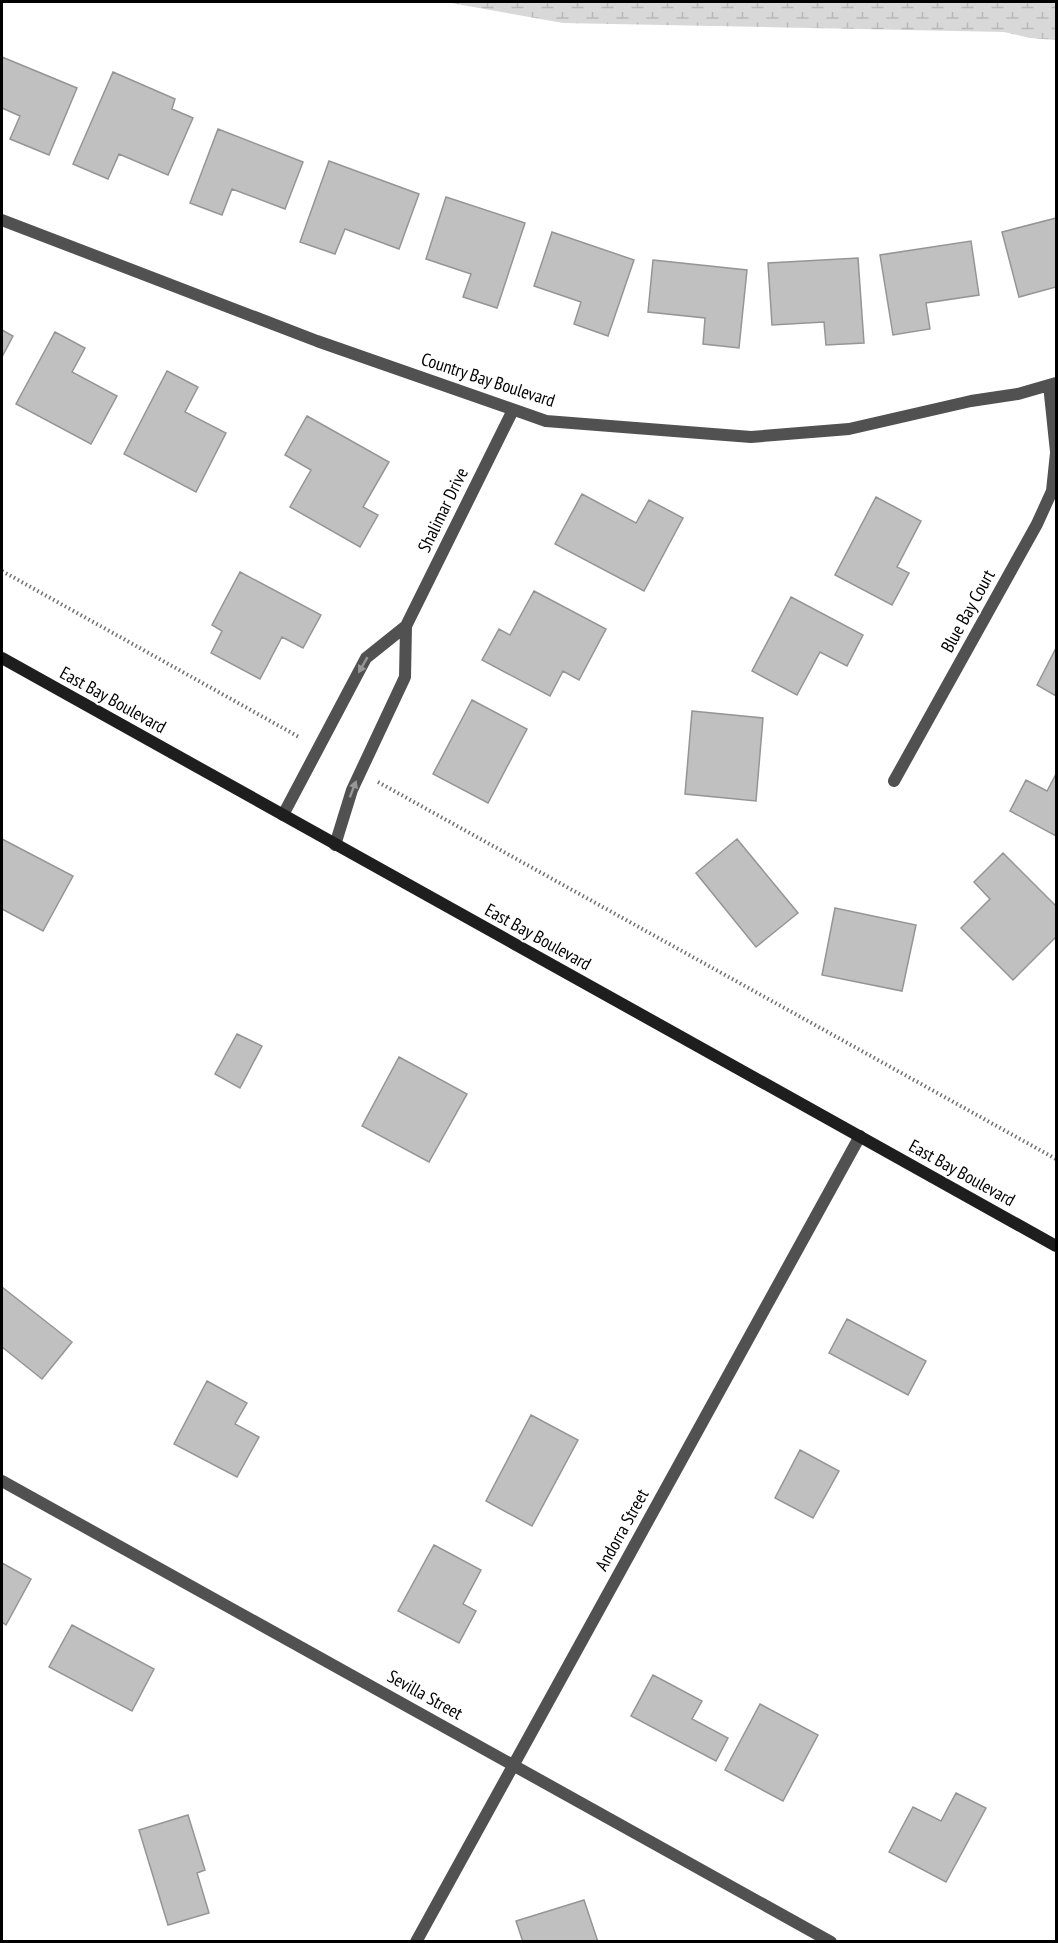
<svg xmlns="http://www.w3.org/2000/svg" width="1058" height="1943" font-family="'PT Sans Narrow',sans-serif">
<defs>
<pattern id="wetland-marsh" width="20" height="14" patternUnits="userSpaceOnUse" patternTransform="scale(1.5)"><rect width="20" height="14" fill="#d8d8d8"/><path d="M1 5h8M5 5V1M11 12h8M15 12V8" fill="none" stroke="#b8b8b8"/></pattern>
</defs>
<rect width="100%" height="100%" fill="#fff"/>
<!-- wetland -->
<path fill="url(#wetland-marsh)" d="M 445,2 L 1056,2 L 1056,40 L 1030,38 L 1004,32 L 563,23 Z"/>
<!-- building -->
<path fill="#c0c0c0" stroke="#959595" stroke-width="1.5" d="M 2,57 L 77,88 L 49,155 L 10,139 L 20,116 L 2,108 Z
M 113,72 L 175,99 L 172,109 L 193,118 L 168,175 L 119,154 L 108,179 L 73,164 Z
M 218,129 L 303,162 L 285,209 L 232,189 L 222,215 L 190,203 Z
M 329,161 L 419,194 L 399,249 L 345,229 L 335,254 L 300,242 Z
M 446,197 L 525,223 L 497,308 L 463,297 L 471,274 L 426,259 Z
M 1056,218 L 1056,287 L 1019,297 L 1002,232 Z
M 552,232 L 634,260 L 608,336 L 574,324 L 581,302 L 534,286 Z
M 971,241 L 979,295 L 926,303 L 930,329 L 893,335 L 880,255 Z
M 858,258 L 864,343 L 826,345 L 824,322 L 772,325 L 768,263 Z
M 653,260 L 747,270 L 739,348 L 703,344 L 705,318 L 648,312 Z
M 2,330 L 13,336 L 2,357 Z
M 55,332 L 85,348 L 72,372 L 117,396 L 91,444 L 16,404 Z
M 167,371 L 198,387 L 185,412 L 226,433 L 196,492 L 124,454 Z
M 307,416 L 389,462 L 363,507 L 378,515 L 360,547 L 290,507 L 311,470 L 285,455 Z
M 582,494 L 636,523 L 649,500 L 683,518 L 644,591 L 555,544 Z
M 876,497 L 921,521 L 897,567 L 909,573 L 892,605 L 835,575 Z
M 240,572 L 321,615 L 303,648 L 282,637 L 260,679 L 211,653 L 222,631 L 212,625 Z
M 534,591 L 606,629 L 579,680 L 563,671 L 550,696 L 482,660 L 499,629 L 510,635 Z
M 791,597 L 863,635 L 847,666 L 820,652 L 797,695 L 752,671 Z
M 1056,648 L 1056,696 L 1037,685 Z
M 472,700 L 527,729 L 488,803 L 433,774 Z
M 692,711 L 763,718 L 756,801 L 685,794 Z
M 1056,774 L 1056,836 L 1010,811 L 1026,780 L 1047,791 Z
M 2,839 L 73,876 L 43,931 L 2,909 Z
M 737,839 L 798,913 L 756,947 L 696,873 Z
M 1003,853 L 1056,906 L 1056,937 L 1013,980 L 961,928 L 990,899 L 974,882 Z
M 835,908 L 916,925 L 902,991 L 822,975 Z
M 237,1034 L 262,1046 L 240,1088 L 215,1074 Z
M 399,1057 L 467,1094 L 429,1162 L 362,1126 Z
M 2,1287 L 72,1342 L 42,1379 L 2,1347 Z
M 847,1319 L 926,1361 L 908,1395 L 829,1353 Z
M 207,1381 L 247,1403 L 235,1424 L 259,1437 L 237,1477 L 174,1444 Z
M 531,1415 L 578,1440 L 532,1526 L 486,1501 Z
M 800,1450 L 839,1471 L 813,1518 L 775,1498 Z
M 434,1545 L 481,1570 L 463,1604 L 476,1611 L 459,1643 L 398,1611 Z
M 2,1563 L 31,1579 L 6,1625 L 2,1622 Z
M 72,1625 L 154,1669 L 132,1711 L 49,1667 Z
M 653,1675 L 702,1701 L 692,1719 L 728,1738 L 716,1761 L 631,1716 Z
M 760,1704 L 818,1735 L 783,1801 L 725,1770 Z
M 956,1793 L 986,1808 L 946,1882 L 889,1852 L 913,1807 L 941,1821 Z
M 188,1815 L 205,1870 L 197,1873 L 209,1913 L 168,1925 L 139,1830 Z
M 584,1900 L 598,1942 L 523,1942 L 516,1921 Z"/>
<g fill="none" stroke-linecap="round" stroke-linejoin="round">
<!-- path -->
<path stroke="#737373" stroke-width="4" stroke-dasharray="1.5 3" stroke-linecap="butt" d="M 2,571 L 299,737
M 378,782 L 1056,1159"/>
<!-- street -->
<path stroke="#515151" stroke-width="12" d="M 2,220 L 317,341 L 546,421 L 751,437 L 849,429 L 971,401 L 1018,394 L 1056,383
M 1049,385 L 1056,452
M 894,781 L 1037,524 L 1052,491 L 1056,453
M 283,815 L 366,658 L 406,626 L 513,410
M 335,845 L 352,790 L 405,677 L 406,626
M 2,1481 L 831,1942
M 416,1942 L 860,1136"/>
<!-- secondary -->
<path stroke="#1e1e1e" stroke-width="12" d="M 2,658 L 1056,1246"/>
</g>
<!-- one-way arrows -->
<defs><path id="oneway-solid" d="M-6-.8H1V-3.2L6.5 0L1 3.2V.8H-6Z" transform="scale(1.5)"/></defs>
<g fill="#979797">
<use href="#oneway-solid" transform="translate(363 665) rotate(120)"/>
<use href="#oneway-solid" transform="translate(353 789) rotate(-69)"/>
</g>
<g text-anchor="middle" stroke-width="4.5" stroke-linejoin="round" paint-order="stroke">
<!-- street labels -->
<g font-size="18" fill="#000" stroke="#fff">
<text transform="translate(488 380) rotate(18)" y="6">Country Bay Boulevard</text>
<text transform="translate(443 510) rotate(-64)" y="6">Shalimar Drive</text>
<text transform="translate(968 611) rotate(-61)" y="6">Blue Bay Court</text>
<text transform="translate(113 700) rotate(29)" y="6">East Bay Boulevard</text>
<text transform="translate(538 937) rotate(29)" y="6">East Bay Boulevard</text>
<text transform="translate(962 1173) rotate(29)" y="6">East Bay Boulevard</text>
<text transform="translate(622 1530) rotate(-61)" y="6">Andorra Street</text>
<text transform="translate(425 1695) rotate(29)" y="6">Sevilla Street</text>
</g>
</g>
<!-- border -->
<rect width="1058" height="1943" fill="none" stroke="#000000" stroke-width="6"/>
</svg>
